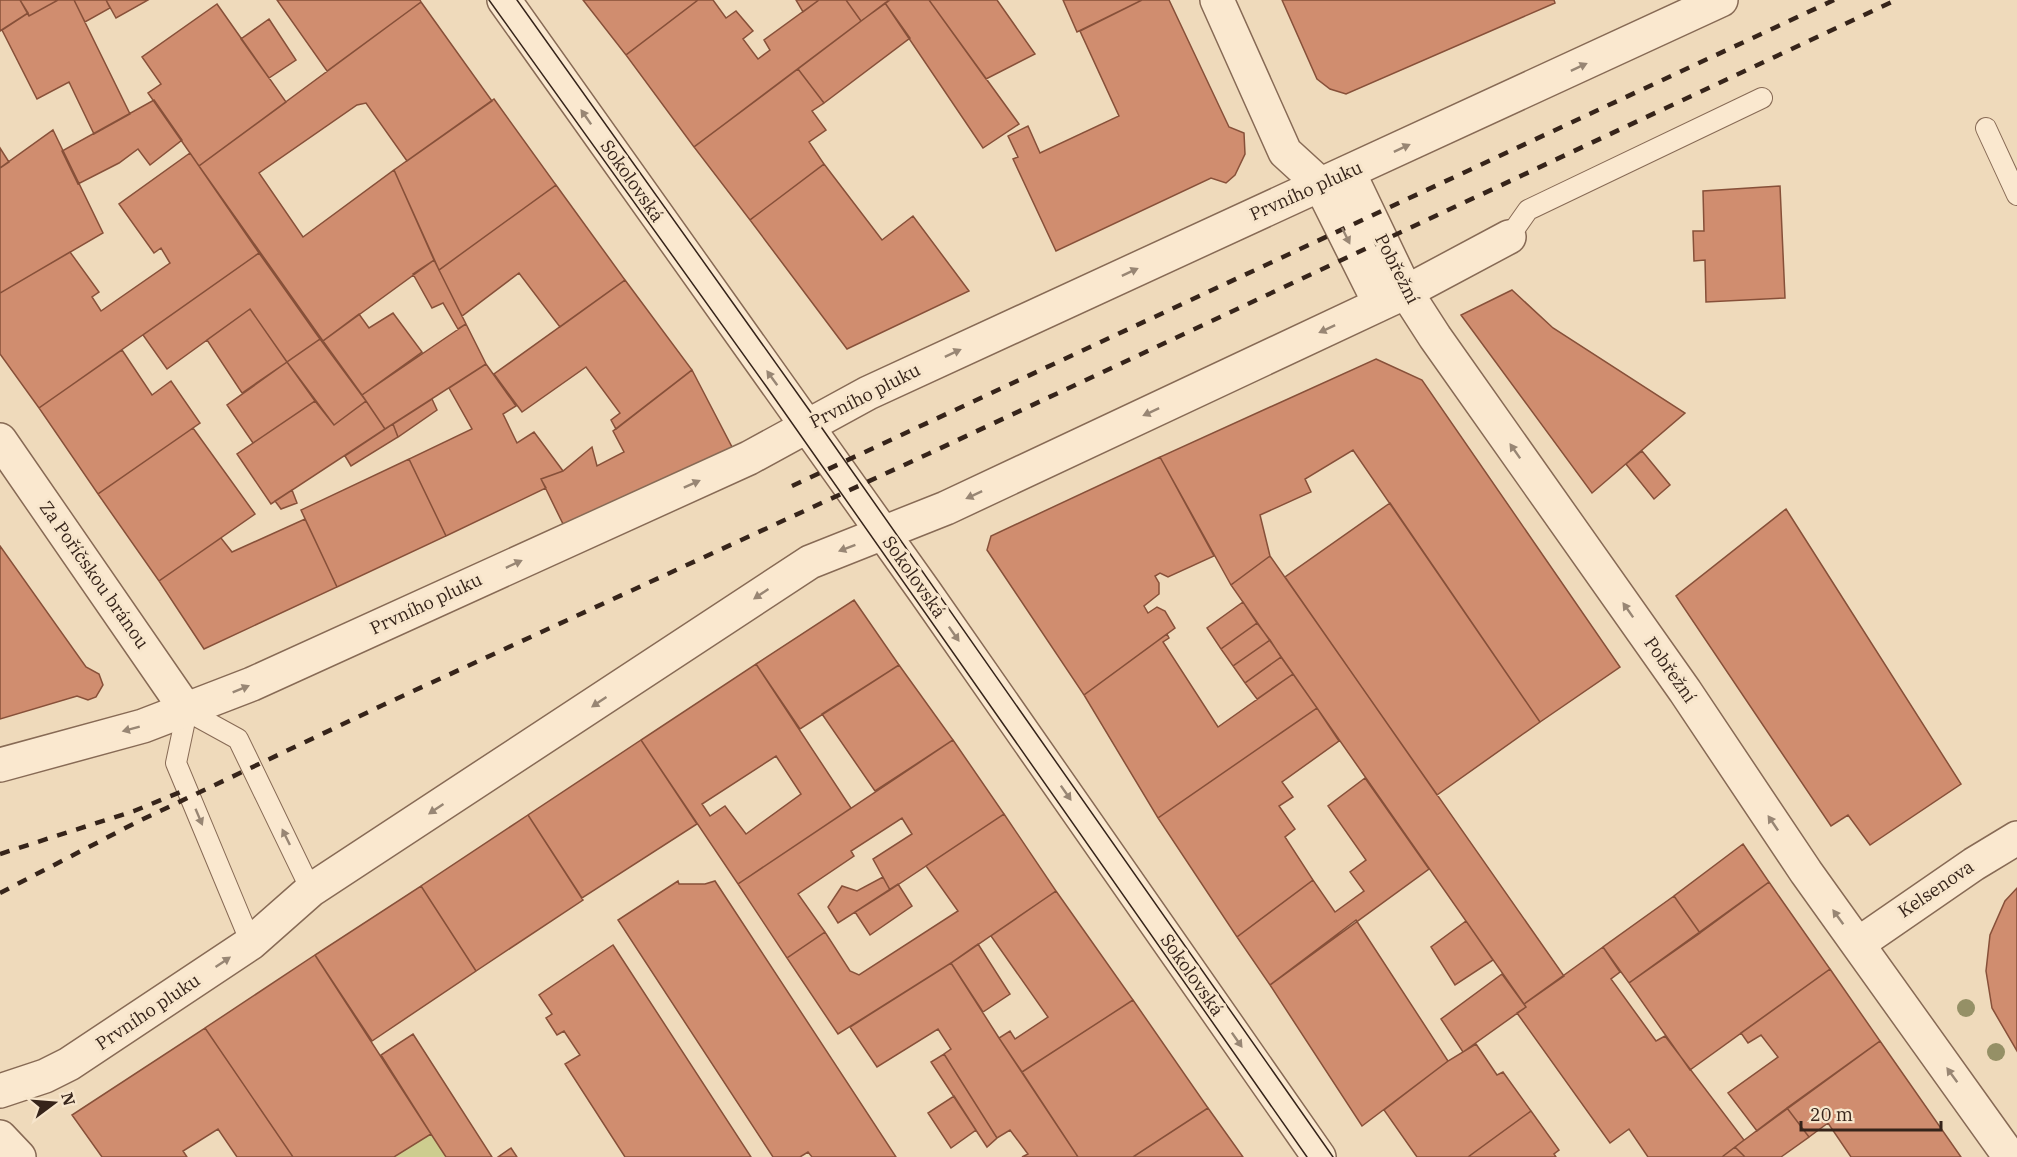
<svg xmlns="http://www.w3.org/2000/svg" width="2017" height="1157" font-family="'IBM Plex Serif',serif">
<rect width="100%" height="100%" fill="#efdabb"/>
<!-- green -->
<path fill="#cdcd8f" d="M 431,1134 L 446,1157 L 394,1157 Z"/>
<!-- building -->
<path fill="#d08d6f" stroke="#875039" stroke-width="1.5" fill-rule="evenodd" d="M 0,0 L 20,0 L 28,13 L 0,31 Z
M 20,0 L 58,0 L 29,16 Z
M 58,0 L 74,0 L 130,114 L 94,134 L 69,82 L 37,99 L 2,30 L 28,13 L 29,16 Z
M 74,0 L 106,0 L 110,8 L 85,22 Z
M 106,0 L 148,0 L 116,18 Z
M 277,0 L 420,0 L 421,2 L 327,71 Z
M 583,0 L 698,0 L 626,55 Z
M 698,0 L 713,0 L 726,18 L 736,11 L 753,31 L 743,39 L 758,59 L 770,50 L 764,40 L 819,0 L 846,0 L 861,21 L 694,147 L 626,55 Z
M 796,0 L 819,0 L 803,12 Z
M 846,0 L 890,0 L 861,21 Z
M 890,0 L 929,0 L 1019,124 L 983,148 L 885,3 Z
M 929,0 L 997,0 L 1035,54 L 986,79 Z
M 1063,0 L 1142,0 L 1077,32 Z
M 1142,0 L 1169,0 L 1229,127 L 1244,133 L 1245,154 L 1235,175 L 1226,183 L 1211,178 L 1056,251 L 1013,159 L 1018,157 L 1008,136 L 1028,126 L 1040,153 L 1119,116 L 1080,31 Z
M 1282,0 L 1554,0 L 1555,3 L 1346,94 L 1330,89 L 1317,79 Z
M 421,2 L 492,101 L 407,161 L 366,103 L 357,105 L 259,173 L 303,237 L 394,170 L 434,260 L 323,341 L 199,166 Z
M 885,3 L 910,38 L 824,103 L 798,69 Z
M 217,4 L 286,102 L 199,166 L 148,93 L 161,84 L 142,57 Z
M 269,19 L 296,60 L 269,78 L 241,39 Z
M 798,69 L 824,103 L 812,111 L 826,130 L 809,142 L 824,164 L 750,220 L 694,147 Z
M 494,99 L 556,185 L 439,270 L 394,170 Z
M 154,100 L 182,140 L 150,165 L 138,149 L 119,163 L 78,184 L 62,151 Z
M 53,130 L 103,233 L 0,293 L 0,168 Z
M 0,148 L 9,162 L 0,168 Z
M 190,153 L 259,253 L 39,408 L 0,354 L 0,293 L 70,252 L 99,292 L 92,297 L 101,311 L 170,263 L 161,248 L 154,253 L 119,204 Z
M 824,164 L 882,240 L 913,216 L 969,291 L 847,349 L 750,220 Z
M 556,185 L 625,280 L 560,327 L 519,273 L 462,316 L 439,270 Z
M 1780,186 L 1785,298 L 1706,302 L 1705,260 L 1694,261 L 1693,231 L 1704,231 L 1703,191 Z
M 259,253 L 320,339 L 287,362 L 250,309 L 167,369 L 143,335 Z
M 434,260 L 466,324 L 458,329 L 443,303 L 432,308 L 413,274 Z
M 625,280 L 692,370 L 616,429 L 611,420 L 620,413 L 586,367 L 522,412 L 494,374 Z
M 1512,290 L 1553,328 L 1685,413 L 1592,493 L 1461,315 Z
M 250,309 L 287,362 L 242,393 L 207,340 Z
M 393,313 L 422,352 L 362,395 L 323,341 L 359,314 L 369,328 Z
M 466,324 L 486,364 L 385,429 L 362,395 Z
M 320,339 L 366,401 L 334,425 L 287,362 Z
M 122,350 L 152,395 L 171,381 L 200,423 L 98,494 L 39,408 Z
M 1376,359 L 1422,380 L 1620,667 L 1540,722 L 1353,450 L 1305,479 L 1311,492 L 1260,515 L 1270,556 L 1231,585 L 1160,457 Z
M 287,362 L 315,401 L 253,443 L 227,405 Z
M 486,364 L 516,406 L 503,414 L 517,443 L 534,432 L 563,471 L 541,479 L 546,488 L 446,536 L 409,459 L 472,429 L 449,388 Z
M 692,370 L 733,449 L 565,528 L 541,479 L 563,471 L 592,447 L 597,466 L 624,452 L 613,431 Z
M 432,399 L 437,410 L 398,437 L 393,424 Z
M 315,401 L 334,425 L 366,401 L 385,429 L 271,504 L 237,454 Z
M 393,424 L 398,437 L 351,466 L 345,456 Z
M 193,428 L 255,514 L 159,581 L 98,494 Z
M 1642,451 L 1670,485 L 1654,499 L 1626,464 Z
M 1160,457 L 1214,556 L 1168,577 L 1160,573 L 1155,576 L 1159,583 L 1159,594 L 1144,606 L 1148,613 L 1157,607 L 1165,611 L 1175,628 L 1084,695 L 987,550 L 991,536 Z
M 409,459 L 446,536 L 337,587 L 301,510 Z
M 292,490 L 297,503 L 281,509 L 275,501 Z
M 1390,503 L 1540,722 L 1437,795 L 1285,577 Z
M 1786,509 L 1961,784 L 1870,845 L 1848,815 L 1831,826 L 1676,596 Z
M 305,519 L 337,587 L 204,649 L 159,581 L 221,538 L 232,552 Z
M 0,546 L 86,667 L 99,674 L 103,685 L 96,697 L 88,700 L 77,696 L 0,719 Z
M 1270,556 L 1564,976 L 1524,1004 L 1231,585 Z
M 854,600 L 899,665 L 800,729 L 756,664 Z
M 1243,602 L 1257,623 L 1221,649 L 1207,628 Z
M 1257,623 L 1270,640 L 1233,666 L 1221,649 Z
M 1167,634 L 1169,638 L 1163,642 L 1218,727 L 1293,674 L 1317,708 L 1158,818 L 1084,695 Z
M 1270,640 L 1281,657 L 1245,683 L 1233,666 Z
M 1281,657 L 1293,674 L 1257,699 L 1245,683 Z
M 756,664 L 851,808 L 738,884 L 641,740 ZM 776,756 L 801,794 L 746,834 L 725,806 L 710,816 L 702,804 Z
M 899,665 L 953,740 L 875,791 L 822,714 Z
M 1317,708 L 1339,741 L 1282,782 L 1293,797 L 1279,806 L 1295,829 L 1285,837 L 1313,880 L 1237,937 L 1158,818 Z
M 641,740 L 697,824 L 582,898 L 528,815 Z
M 953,740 L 1004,814 L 890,890 L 873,859 L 912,834 L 902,818 L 851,851 L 854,856 L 798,894 L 825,932 L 787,958 L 738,884 Z
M 1365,778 L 1429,869 L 1270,985 L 1237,937 L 1313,880 L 1335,912 L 1364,891 L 1350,872 L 1366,860 L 1328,806 Z
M 1004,814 L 1056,891 L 951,963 L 838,1034 L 787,958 L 825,932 L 850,971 L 859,975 L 958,911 L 926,866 Z
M 528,815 L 583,900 L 476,971 L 421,886 Z
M 1743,844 L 1769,882 L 1700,933 L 1674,896 Z
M 883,877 L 890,890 L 838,923 L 828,907 L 842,886 L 857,891 Z
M 678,881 L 679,884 L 705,884 L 715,881 L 896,1157 L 812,1157 L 808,1152 L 800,1157 L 773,1157 L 618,920 Z
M 1769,882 L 1830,969 L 1690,1070 L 1629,983 Z
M 898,884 L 912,906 L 870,935 L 855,912 Z
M 421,886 L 476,971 L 372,1041 L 315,955 Z
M 2017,888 L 2017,1051 L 1992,1008 L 1986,971 L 1990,935 L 2005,901 Z
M 1056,891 L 1133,1000 L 1022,1072 L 999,1038 L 1010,1031 L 1015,1039 L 1048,1017 L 991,936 Z
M 1674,896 L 1700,933 L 1629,983 L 1603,947 Z
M 1356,920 L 1448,1061 L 1362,1126 L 1270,985 Z
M 1466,921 L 1493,960 L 1455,985 L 1431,947 Z
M 978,944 L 1010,994 L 983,1012 L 951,963 Z
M 613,945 L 751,1157 L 625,1157 L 565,1064 L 580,1055 L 564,1031 L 557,1035 L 546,1018 L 552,1014 L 539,995 Z
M 1603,947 L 1620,972 L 1611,979 L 1656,1041 L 1665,1036 L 1744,1140 L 1722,1157 L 1648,1157 L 1629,1129 L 1610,1143 L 1517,1013 L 1526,1007 L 1524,1004 Z
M 315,955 L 431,1134 L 394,1157 L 293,1157 L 205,1028 Z
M 951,963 L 999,1038 L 1078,1157 L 1022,1157 L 1028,1154 L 1010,1130 L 997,1138 L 944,1054 L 951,1049 L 938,1029 L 877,1067 L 850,1027 Z
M 1830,969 L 1880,1041 L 1757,1131 L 1728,1093 L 1778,1057 L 1761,1035 L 1748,1043 L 1741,1033 Z
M 1502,974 L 1526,1007 L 1463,1052 L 1441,1019 Z
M 1133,1000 L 1208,1108 L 1133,1157 L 1078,1157 L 1022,1072 Z
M 205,1028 L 293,1157 L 237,1157 L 218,1129 L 183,1151 L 187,1157 L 102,1157 L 72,1115 Z
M 413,1034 L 492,1157 L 446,1157 L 431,1134 L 381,1055 Z
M 1880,1041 L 1961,1157 L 1851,1157 L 1828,1123 L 1809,1137 L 1787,1108 Z
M 1476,1044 L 1497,1075 L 1503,1072 L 1531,1111 L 1468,1157 L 1417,1157 L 1384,1110 L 1448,1061 Z
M 944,1054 L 997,1138 L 987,1147 L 931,1062 Z
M 954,1096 L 976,1130 L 951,1148 L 928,1113 Z
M 1208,1108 L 1243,1157 L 1133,1157 Z
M 1787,1108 L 1809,1137 L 1781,1157 L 1745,1157 L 1735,1147 Z
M 1531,1111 L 1559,1150 L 1554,1154 L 1556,1157 L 1468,1157 Z
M 1735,1147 L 1745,1157 L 1722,1157 Z
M 511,1148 L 517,1157 L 498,1157 Z"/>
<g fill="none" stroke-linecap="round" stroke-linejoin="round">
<defs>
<path id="service" d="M 1986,128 L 2017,195
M 1509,237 L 1528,210 L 1762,98
M 251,943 L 176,763 L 187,711 L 238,739 L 311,890"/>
<path id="minor" d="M 504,0 L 925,592 L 1319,1157
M 1217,0 L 1285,152 L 1320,184 L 1380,304
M 1349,173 L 1406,292 L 1435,337 L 1685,691 L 1806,872 L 2010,1157
M 0,440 L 187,711
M 0,765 L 143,726 L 252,684 L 749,458 L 868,393 L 1721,0
M 1858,944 L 1974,864 L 2017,838
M 0,1091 L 45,1076 L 69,1064 L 251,943 L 311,890 L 810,562 L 946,508 L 1406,292 L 1509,237
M 0,1137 L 19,1157"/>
</defs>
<!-- service casing -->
<use href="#service" stroke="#876a55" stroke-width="22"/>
<!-- minor casing -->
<use href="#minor" stroke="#876a55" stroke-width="36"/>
<!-- service -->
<use href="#service" stroke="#fae8cf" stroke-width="20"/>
<!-- minor -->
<use href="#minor" stroke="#fae8cf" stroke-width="33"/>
<!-- tram -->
<path stroke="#36241a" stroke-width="1.5" d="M 489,0 L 766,386 L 1307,1157
M 517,0 L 817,421 L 1333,1157"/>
<!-- rail -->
<path stroke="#36241a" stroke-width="4.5" stroke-dasharray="10 10" stroke-linecap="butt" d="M 792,486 L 1834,0
M 0,854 L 134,811 L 183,791
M 0,893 L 137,822 L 383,705 L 928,454 L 1896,0"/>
</g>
<!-- trees -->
<g fill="#959066">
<circle cx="1966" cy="1008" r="9"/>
<circle cx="1996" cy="1052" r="9"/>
</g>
<!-- one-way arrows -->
<defs><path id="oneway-solid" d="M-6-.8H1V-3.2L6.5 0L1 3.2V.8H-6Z" transform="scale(1.5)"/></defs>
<g fill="#988674">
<use href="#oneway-solid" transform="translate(1579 67) rotate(-25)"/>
<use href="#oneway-solid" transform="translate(586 117) rotate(-125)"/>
<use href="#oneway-solid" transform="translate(1402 148) rotate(-25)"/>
<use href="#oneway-solid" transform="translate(1346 236) rotate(64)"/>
<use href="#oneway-solid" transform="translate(1130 272) rotate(-25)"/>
<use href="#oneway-solid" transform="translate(1327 329) rotate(155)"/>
<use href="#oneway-solid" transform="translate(953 353) rotate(-25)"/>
<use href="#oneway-solid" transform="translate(772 378) rotate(-126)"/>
<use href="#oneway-solid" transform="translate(1151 412) rotate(155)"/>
<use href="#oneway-solid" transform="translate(1515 451) rotate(-125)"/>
<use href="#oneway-solid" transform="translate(692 484) rotate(-24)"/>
<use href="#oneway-solid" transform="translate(974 495) rotate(155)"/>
<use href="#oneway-solid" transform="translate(847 548) rotate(159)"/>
<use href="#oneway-solid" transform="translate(514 564) rotate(-25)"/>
<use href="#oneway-solid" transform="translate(761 594) rotate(146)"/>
<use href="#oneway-solid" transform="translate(1628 610) rotate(-125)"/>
<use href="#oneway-solid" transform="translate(954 634) rotate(55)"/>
<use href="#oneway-solid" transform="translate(241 689) rotate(-22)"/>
<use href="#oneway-solid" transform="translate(599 702) rotate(146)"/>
<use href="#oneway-solid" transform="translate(131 729) rotate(165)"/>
<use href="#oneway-solid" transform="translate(1066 793) rotate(55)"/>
<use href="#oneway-solid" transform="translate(436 809) rotate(146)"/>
<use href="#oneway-solid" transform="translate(199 817) rotate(67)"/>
<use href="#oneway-solid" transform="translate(1773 823) rotate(-124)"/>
<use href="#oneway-solid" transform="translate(286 837) rotate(-116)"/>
<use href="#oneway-solid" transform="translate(1838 917) rotate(-126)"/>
<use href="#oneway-solid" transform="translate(223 962) rotate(-34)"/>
<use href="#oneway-solid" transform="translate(1237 1040) rotate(55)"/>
<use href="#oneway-solid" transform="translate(1952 1075) rotate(-126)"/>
</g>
<g text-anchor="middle" stroke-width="6" stroke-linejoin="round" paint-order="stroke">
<!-- street labels -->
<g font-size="18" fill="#36241a" stroke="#f7e5cb">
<text transform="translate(632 181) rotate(55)" y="6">Sokolovská</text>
<text transform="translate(1306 191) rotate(-24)" y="6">Prvního pluku</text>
<text transform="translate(1397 269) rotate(63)" y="6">Pobřežní</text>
<text transform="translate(865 396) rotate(-27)" y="6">Prvního pluku</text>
<text transform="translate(94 575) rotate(55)" y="6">Za Poříčskou bránou</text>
<text transform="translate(914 577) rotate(55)" y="6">Sokolovská</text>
<text transform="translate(426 604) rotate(-25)" y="6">Prvního pluku</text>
<text transform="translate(1670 670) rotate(55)" y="6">Pobřežní</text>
<text transform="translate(1936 889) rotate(-34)" y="6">Kelsenova</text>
<text transform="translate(1192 975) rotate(55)" y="6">Sokolovská</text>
<text transform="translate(148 1012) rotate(-34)" y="6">Prvního pluku</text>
</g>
</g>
<!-- north arrow -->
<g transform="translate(54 1103) rotate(74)" stroke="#f7e5cb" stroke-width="4.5" paint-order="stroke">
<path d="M0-4.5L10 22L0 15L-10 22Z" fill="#36241a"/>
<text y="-9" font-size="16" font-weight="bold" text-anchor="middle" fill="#36241a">N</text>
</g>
<!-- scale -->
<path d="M1801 1121v9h140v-9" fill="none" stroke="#36241a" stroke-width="3"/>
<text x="1810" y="1121" font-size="18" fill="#36241a" stroke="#f7e5cb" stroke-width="4.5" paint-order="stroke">20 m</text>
</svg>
